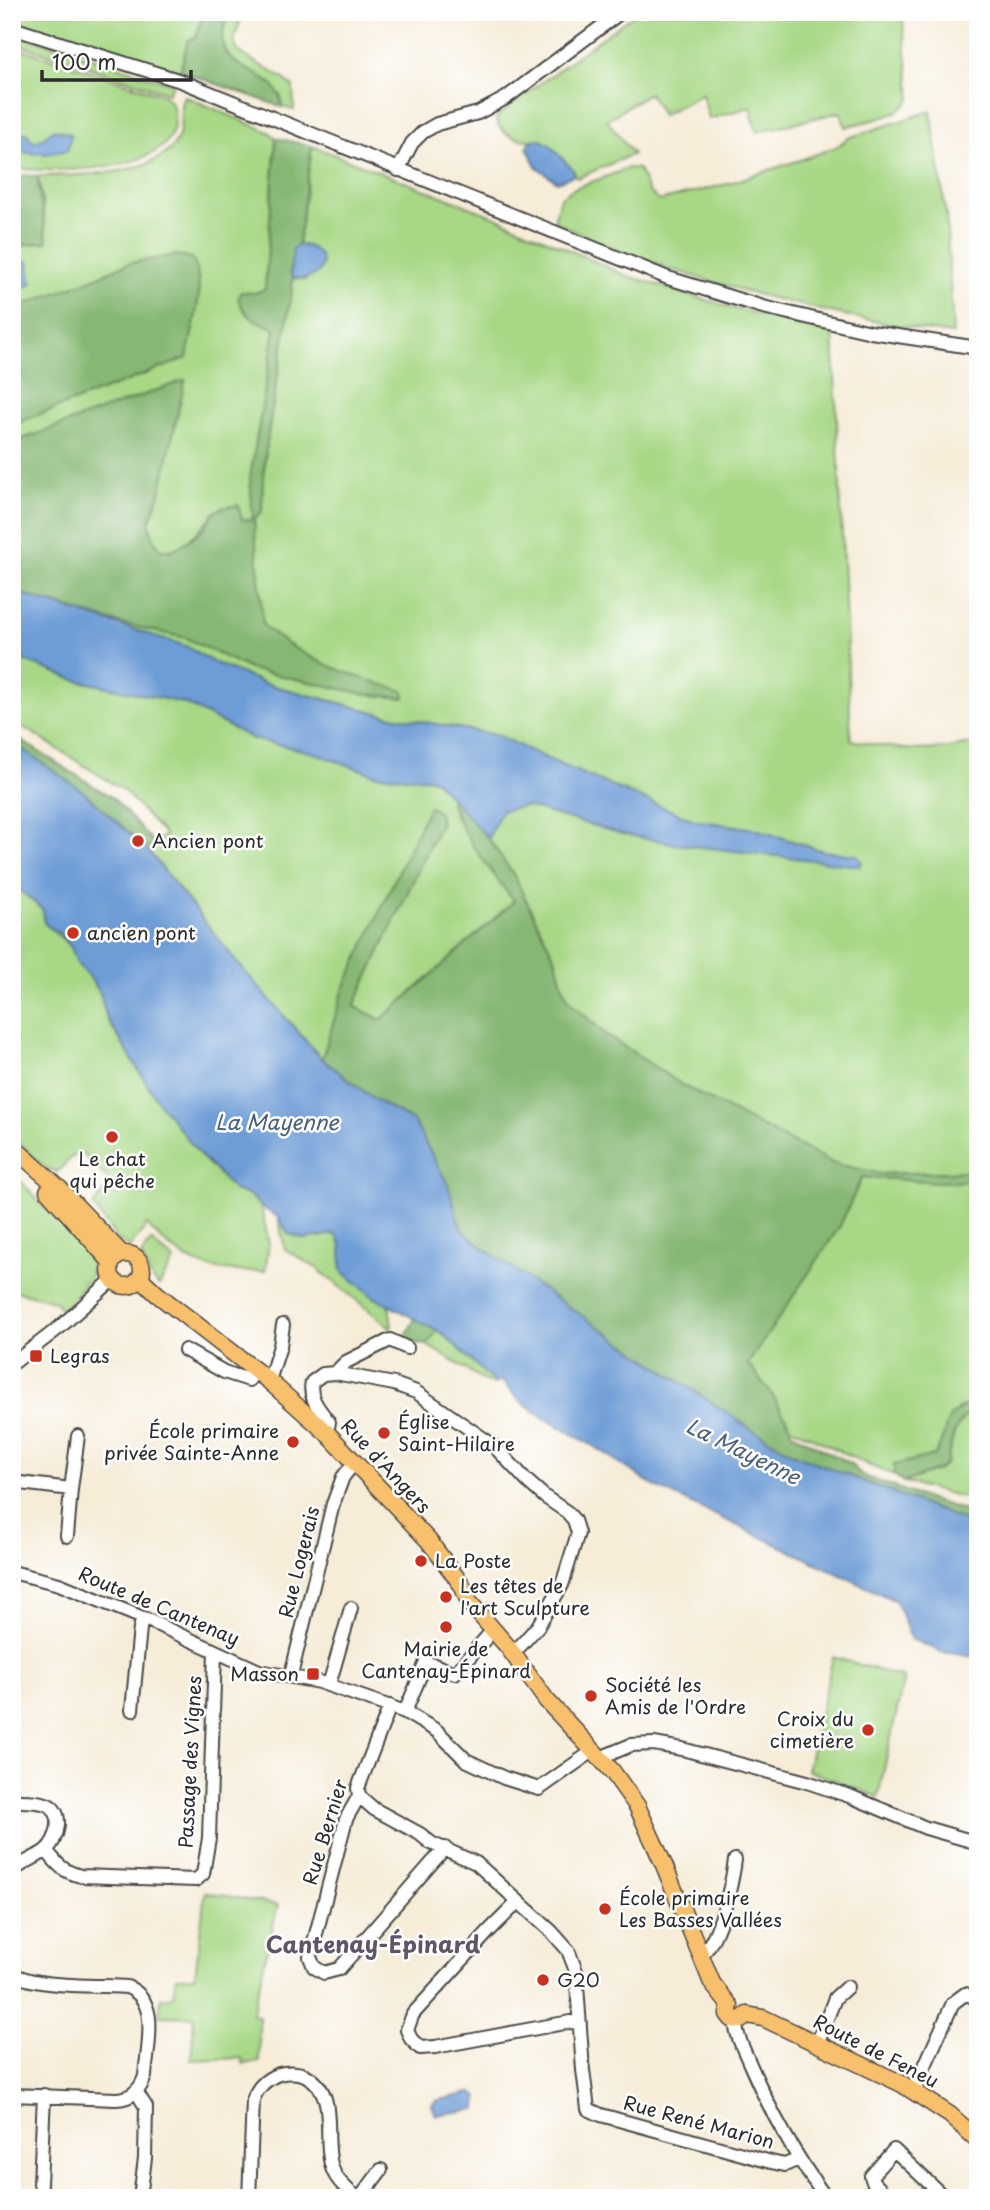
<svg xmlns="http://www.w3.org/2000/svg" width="990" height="2210" font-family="'Playpen Sans',sans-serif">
<rect width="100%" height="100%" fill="#fff"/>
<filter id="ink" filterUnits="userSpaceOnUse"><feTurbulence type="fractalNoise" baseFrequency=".0143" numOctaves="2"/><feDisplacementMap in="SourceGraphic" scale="14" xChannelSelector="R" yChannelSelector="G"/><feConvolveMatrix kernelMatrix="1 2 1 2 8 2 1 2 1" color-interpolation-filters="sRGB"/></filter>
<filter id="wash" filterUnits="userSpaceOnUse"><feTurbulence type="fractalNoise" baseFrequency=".00686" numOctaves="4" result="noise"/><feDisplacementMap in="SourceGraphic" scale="28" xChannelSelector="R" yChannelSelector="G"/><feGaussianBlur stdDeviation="1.57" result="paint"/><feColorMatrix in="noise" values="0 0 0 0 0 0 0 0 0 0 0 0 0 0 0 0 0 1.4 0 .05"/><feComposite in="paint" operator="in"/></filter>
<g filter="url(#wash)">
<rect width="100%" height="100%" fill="#f6ecd8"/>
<!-- green -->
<path fill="#a8d886" stroke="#6a8258" stroke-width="2" d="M 12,12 L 204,12 L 196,37 L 188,40 L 180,71 L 12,20 Z
M 228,12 L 243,12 L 234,41 L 238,52 L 283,78 L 293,87 L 294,110 L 282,107 L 281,95 L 231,59 L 226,51 L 222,39 Z
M 637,12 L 902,12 L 911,98 C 899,119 867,120 846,127 L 840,112 L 757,132 L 750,107 L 709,119 L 702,94 L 662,115 L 649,93 L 607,120 L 633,154 L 577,178 L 573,171 L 539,139 C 523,143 499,136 496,118 L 507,108 Z
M 12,32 L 173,84 L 168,93 L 12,42 Z
M 12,46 L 163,95 C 174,102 175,112 174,124 C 170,175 49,172 12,168 Z
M 184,96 L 269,132 L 276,138 L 265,290 L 255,293 L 241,293 L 269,326 L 275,329 L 250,478 L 254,519 L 262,511 C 262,432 285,356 293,278 L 306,280 L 308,245 L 298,245 L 312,146 L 498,218 L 625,275 L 735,309 L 833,331 L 851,740 C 900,750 929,755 978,742 L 978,1171 L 881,1174 L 832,1163 L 685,1087 L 605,1034 L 568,1000 L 562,984 L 556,960 L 513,874 L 488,838 L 501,811 L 525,805 L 622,834 L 676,844 L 782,855 L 857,856 L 823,851 L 755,829 L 694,820 L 552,761 L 497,735 L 386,715 L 266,684 L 213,662 L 186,646 L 138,632 L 111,621 L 186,638 L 250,669 L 268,673 L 365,694 L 405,698 C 356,678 304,660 263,626 L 254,520 L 242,519 L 222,508 C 201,521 190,553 161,550 L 153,537 L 149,523 L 160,493 L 185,380 L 12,443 L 12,425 L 187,358 L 129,263 L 83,283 L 12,309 L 12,246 L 47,242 L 40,184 L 37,176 C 73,175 161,178 178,138 C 184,125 177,109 184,96 Z
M 931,111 L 946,215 L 953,334 C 884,325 817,310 749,292 C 682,274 616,253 554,221 L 560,198 L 573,189 L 629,168 L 639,169 L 648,191 L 659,201 L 727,184 L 800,160 L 836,147 L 848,138 Z
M 12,656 L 75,680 L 184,703 L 253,739 L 434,779 L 449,794 L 454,814 L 479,854 L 514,901 L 381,1020 L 353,1006 L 441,822 L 344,988 L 322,1059 L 240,966 L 146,848 L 165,835 L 123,790 L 12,720 Z
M 12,883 L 43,910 L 44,923 L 71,947 L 78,965 L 89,976 L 100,993 L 107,1019 L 157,1100 L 201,1156 L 234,1190 L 251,1196 L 261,1207 L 269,1244 L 265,1271 C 211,1274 183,1265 147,1225 L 130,1247 L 118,1240 L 93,1206 L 111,1182 L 82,1153 L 72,1157 L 57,1172 L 44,1167 L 12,1136 Z
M 12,1172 L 84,1250 L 91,1263 L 91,1276 L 63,1310 L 54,1301 L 12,1290 Z
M 862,1177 L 940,1182 L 978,1181 L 978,1400 L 958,1408 L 935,1455 L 894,1465 L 894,1475 L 871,1466 L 791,1427 L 771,1393 L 747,1364 L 840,1226 Z
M 278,1217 L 304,1239 L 335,1234 C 345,1243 340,1259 342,1271 L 375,1298 L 389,1305 L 392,1326 L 391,1328 L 318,1269 L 285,1249 Z
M 151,1241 L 174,1260 L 159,1286 L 152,1279 L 141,1255 Z
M 437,1331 L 442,1333 L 496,1384 L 485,1381 L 427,1345 Z
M 978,1410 L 978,1501 L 904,1482 L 940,1469 L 946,1464 L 954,1433 L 963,1418 Z
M 833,1657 L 904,1678 L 878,1797 L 807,1770 Z
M 205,1892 L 278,1905 L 252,2015 L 259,2016 L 259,2062 L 243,2064 L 242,2058 L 191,2060 L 194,2017 L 159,2016 L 161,1998 L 173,1996 L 176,1977 L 195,1977 Z"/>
<!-- forest -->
<path fill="#86b873" stroke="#58724f" stroke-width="2" d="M 204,12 L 228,12 C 226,20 222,31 222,40 C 227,77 279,66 282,107 L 180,71 L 188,40 L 196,37 Z
M 276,138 L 312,146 L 298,245 L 293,250 L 290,273 L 293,278 C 285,356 262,432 262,511 L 254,520 L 263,625 C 303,661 353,676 404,691 L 405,698 L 365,694 L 250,669 L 186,638 L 111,621 L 12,591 L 12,443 L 185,380 L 160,493 L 149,523 L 153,537 L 161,550 L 171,551 L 191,539 L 204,528 L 215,512 L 222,508 L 238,505 L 242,519 L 253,520 L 250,478 L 275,329 C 257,320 247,321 238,299 L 241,292 L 255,293 L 265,289 Z
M 12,175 L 37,176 L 47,242 L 12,246 Z
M 177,255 L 192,258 C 208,287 192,327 187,358 L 12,425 L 12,309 L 83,283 L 129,263 Z
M 12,735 L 113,798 L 154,843 L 146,848 L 81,790 L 12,742 Z
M 449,794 L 488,838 L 513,874 L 556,960 L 562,984 L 568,1000 L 605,1034 L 685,1087 L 832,1163 L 881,1174 L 978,1171 L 978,1181 L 940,1182 L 862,1177 L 840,1226 L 748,1364 L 771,1393 L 791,1427 L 792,1433 L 851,1464 L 861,1475 L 933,1501 L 968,1511 L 978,1512 L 978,1526 L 794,1454 L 748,1427 L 539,1287 L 480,1245 L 461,1229 L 448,1185 L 414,1122 L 374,1099 L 322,1059 L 344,988 L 429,806 L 439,813 L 441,822 L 354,1006 L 381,1020 L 514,901 C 489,868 459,834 449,794 Z
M 415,1319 L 437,1331 L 427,1345 L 414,1343 L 405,1337 Z
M 978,1400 L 978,1410 L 963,1418 L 954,1433 L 946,1464 L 940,1469 L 904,1482 L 894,1475 L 894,1465 L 935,1455 C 954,1422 934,1419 978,1400 Z"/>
<!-- water -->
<path fill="#6d9cd6" stroke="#4c6480" stroke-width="2" d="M 54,129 L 71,134 L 68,150 L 65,151 L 44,154 L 12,152 L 12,133 L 26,133 L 34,142 L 40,140 Z
M 538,139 L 549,144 L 574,171 L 574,175 L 557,182 L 536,166 L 527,147 L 531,141 Z
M 298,245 C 331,246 330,283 293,278 L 290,273 L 293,249 Z
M 26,261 L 28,262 L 32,284 L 12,292 L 12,264 Z
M 12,591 L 186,646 L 213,662 L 266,684 L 386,715 L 497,735 L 552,761 L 694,820 L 755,829 L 823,851 L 857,855 L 862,862 L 860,866 L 676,844 L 622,834 L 525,806 L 501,811 L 488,838 L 434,779 L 376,775 L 311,752 L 253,739 L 184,703 L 75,680 L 12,656 Z
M 12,742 L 81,790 L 146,848 L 240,966 L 322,1059 L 374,1099 L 414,1122 L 448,1185 L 461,1229 L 479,1245 L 539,1287 L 748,1427 L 794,1454 L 978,1526 L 978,1657 L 942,1652 L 911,1639 L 896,1601 L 654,1486 L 600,1450 L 546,1419 L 520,1401 L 501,1380 L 496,1384 L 442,1333 L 375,1298 L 342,1271 C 340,1259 345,1243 335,1234 L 305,1239 L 288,1234 L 278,1217 L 261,1207 L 251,1196 L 234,1190 L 201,1156 L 157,1100 L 107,1018 L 100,993 L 89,976 L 78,965 L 71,947 L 61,935 L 44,923 L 43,910 L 12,883 Z
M 473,2092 L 478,2096 L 477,2109 L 436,2115 L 432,2105 L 435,2101 Z"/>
</g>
<g filter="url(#ink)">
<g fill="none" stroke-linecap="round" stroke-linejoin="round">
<defs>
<path id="minor" d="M 12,28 L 181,81 L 668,278 L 763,307 L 871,332 L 978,348
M 398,170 L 412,143 L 423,132 L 437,124 L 478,113 L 506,98 L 621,12
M 185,1350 L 224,1372 L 249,1380 L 255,1372
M 12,1364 L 60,1327 L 112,1280
M 335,1373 L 346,1362 L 390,1340 L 407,1348
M 269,1381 L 280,1346 L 283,1325
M 327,1433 L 329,1422 C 320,1410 308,1398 312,1382 L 323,1374 L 335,1373 L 394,1384 L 416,1392 L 494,1446 L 527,1481 L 545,1497 L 567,1512 L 574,1520 L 578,1533 L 562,1585 L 538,1626 L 513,1654
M 12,1482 L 71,1489 L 78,1436
M 67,1536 L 71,1489
M 12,1572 L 59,1584 L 143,1618 L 259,1671 L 319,1682 L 405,1712 L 437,1731 L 466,1760 L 504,1778 L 539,1789 L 593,1751
M 291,1675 L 333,1504 L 343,1477 L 355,1462
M 329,1685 L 351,1608
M 390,1706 L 358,1788 L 359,1796 L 346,1819 L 310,1957 L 314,1967 L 324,1973 L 339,1969 L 445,1848
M 132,1710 L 140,1628 L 143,1618
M 405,1712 L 426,1662 L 455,1673 L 493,1630
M 600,1758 L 631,1745 L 654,1744 L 682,1749 L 807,1782 L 852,1797 L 926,1828 L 978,1843
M 359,1796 L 374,1809 L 420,1834 L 431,1843 L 476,1863 L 552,1932 L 568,1950 L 576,1971 L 583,2070 L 588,2109 L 601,2115 L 771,2162 L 785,2165 L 799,2159
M 12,1801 C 23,1801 35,1800 46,1804 C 66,1811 58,1841 45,1851 C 34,1859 22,1862 12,1872
M 46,1850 C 57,1864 63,1872 81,1876 L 196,1880 L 203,1874 L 209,1838 L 215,1651
M 518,1902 L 488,1932 L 413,2014 L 407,2030 L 411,2039 L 420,2048 L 435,2047 L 570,2022 L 580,2023
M 701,1955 C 719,1940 732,1884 735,1860
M 12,1972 C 29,1988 101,1985 127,1987 C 161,2000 147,2047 145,2076 C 141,2090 130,2099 116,2099 L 12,2095
M 735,2021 C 736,2035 743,2048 749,2062 C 769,2109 795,2156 826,2198
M 817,2044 L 835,1998 L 847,1987
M 914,2090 L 953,2003 L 965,1994 L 978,1998
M 136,2091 L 146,2107 L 145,2158 L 140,2198
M 44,2095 L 40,2184 L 45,2198
M 249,2198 L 253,2100 C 257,2087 266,2079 279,2074 C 287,2072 298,2072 305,2075 C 339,2092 323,2134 331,2164 C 334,2179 346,2188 357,2198
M 360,2198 L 381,2170
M 889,2198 L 873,2182 L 871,2176 L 894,2150 L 945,2198"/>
<path id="major" d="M 12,1146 L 60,1189 L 122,1254
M 48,1191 L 111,1262
M110 1270a16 16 0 1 1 32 0a16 16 0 1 1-32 0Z
M 140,1278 L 157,1294 L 269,1381 L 327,1433 L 428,1540 L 462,1585 L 469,1602 L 508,1647 L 547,1701 L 612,1771 L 637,1806 L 664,1865 L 712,1983 L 730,2006
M 730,2006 L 728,2014 L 732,2019 L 741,2020 L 747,2015
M 747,2015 L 763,2018 L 902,2084 L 950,2115 L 978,2140"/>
</defs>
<!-- minor casing -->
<use href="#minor" stroke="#494845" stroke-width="16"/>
<!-- major casing -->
<use href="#major" stroke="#494845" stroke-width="19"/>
<!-- minor -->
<use href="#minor" stroke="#fff" stroke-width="12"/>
<!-- major -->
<use href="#major" stroke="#f8bf6c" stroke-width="16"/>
</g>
</g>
<!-- markers -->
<g fill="#c8321e" stroke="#fff" stroke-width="2.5">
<circle cx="138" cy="841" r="7"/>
<circle cx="73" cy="933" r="7"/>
<circle cx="112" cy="1137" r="7"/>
<rect x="29" y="1349" width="14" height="14" rx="3.5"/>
<circle cx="384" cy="1433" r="7"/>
<circle cx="293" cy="1442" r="7"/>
<circle cx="421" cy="1561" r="7"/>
<circle cx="446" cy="1597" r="7"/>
<circle cx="446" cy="1627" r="7"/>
<rect x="306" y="1667" width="14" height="14" rx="3.5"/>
<circle cx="591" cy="1696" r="7"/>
<circle cx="868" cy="1730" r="7"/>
<circle cx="605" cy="1909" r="7"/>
<circle cx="543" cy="1980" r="7"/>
</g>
<g text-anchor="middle" stroke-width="5" stroke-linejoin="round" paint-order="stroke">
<!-- poi labels -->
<g font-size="19" fill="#2b2b2b" stroke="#fff" text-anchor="start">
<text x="152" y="848">Ancien pont</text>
<text x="87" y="940">ancien pont</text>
<text x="112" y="1166" text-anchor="middle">Le chat<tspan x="112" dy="22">qui pêche</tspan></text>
<text x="50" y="1363">Legras</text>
<text x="398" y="1429">Église<tspan x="398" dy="22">Saint-Hilaire</tspan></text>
<text x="279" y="1438" text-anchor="end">École primaire<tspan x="279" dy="22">privée Sainte-Anne</tspan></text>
<text x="435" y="1568">La Poste</text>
<text x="460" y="1593">Les têtes de<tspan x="460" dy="22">l'art Sculpture</tspan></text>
<text x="446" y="1656" text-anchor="middle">Mairie de<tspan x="446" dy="22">Cantenay-Épinard</tspan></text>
<text x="299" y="1681" text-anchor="end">Masson</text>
<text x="605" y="1692">Société les<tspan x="605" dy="22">Amis de l'Ordre</tspan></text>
<text x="854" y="1726" text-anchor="end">Croix du<tspan x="854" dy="22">cimetière</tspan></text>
<text x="619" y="1905">École primaire<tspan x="619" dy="22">Les Basses Vallées</tspan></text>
<text x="557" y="1987">G20</text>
</g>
<!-- street labels -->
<g font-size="19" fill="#2b2b2b" stroke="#fff">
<text transform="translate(386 1466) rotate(47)" y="7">Rue d'Angers</text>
<text transform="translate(299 1562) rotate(-76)" y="7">Rue Logerais</text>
<text transform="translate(159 1606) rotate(23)" y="7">Route de Cantenay</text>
<text transform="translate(190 1762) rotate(-87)" y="7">Passage des Vignes</text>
<text transform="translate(325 1832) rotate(-73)" y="7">Rue Bernier</text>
<text transform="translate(876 2051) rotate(27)" y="7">Route de Feneu</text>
<text transform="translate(699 2122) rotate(15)" y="7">Rue René Marion</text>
</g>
<!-- water labels -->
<g font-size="21" font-style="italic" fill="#495e78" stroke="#fff">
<text x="277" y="1130">La Mayenne</text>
<text transform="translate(743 1452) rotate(26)" y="7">La Mayenne</text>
</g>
<!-- quarter labels -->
<g font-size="23" font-weight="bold" fill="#5e5668" stroke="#fff">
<text x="373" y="1953">Cantenay-Épinard</text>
</g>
</g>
<!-- margin -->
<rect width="990" height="2210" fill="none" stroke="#fff" stroke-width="42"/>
<!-- scale -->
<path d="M42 70v10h149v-10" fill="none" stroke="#2b2b2b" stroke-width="3.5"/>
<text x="52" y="70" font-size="21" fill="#2b2b2b" stroke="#ffffff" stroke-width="5" paint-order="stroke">100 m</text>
</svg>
